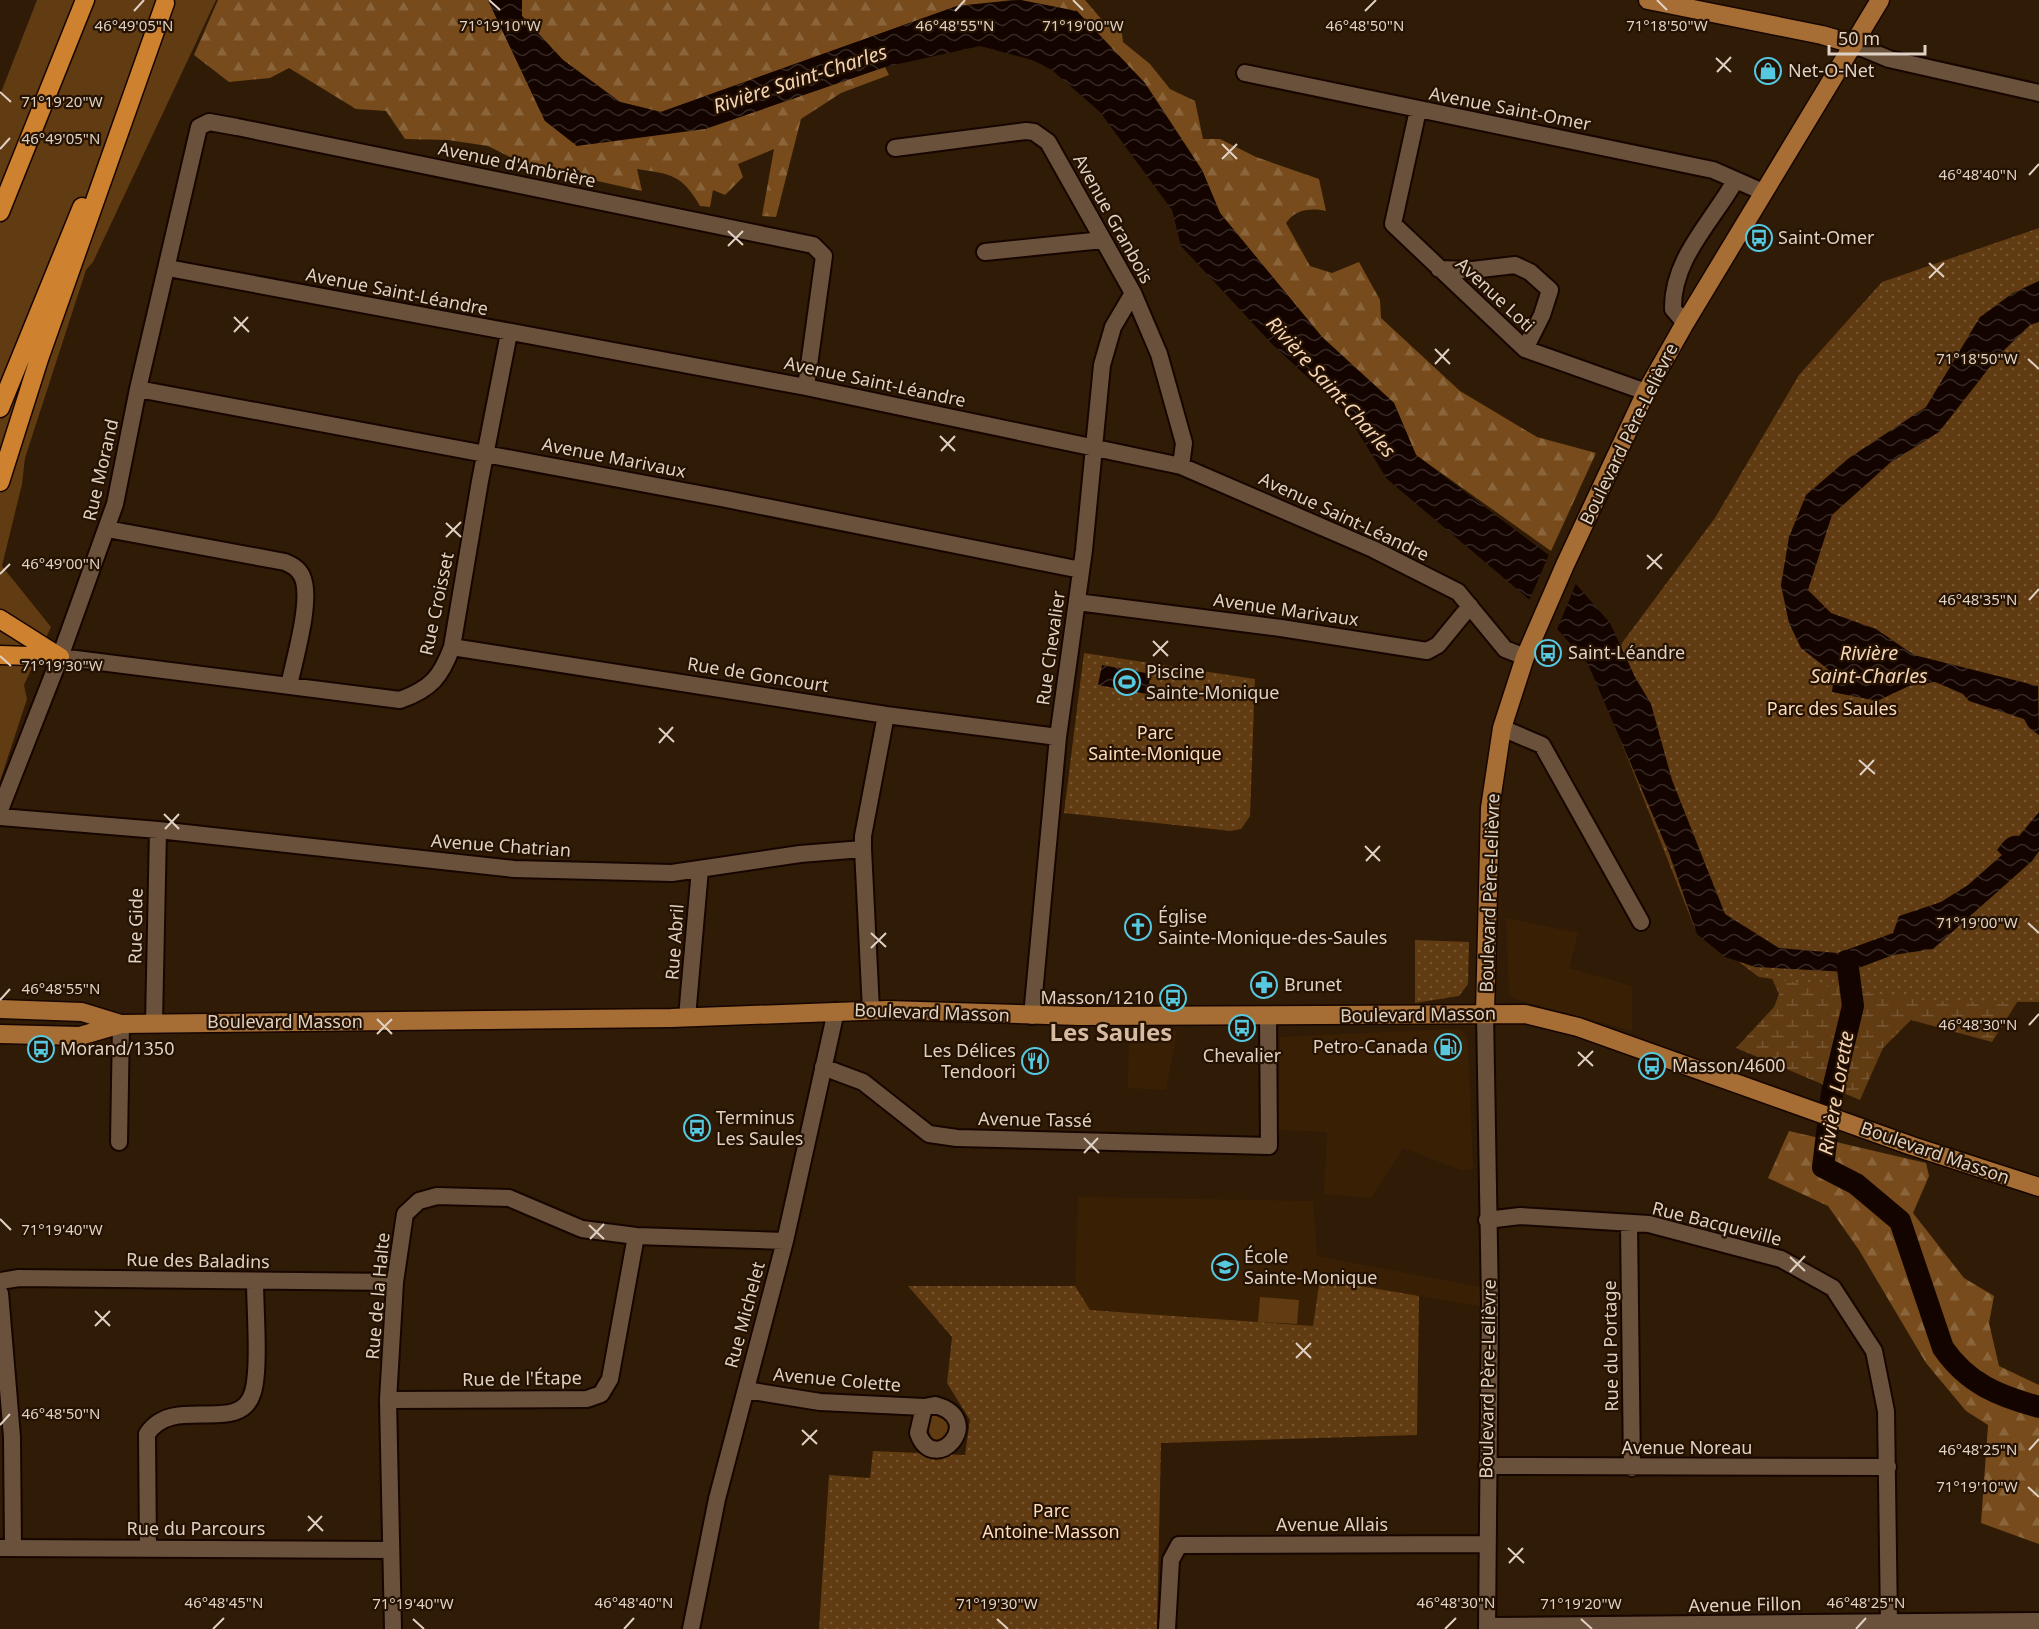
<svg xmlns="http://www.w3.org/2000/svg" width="2039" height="1629" font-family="'Noto Sans',sans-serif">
<defs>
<pattern id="forest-firs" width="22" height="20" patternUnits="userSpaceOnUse" patternTransform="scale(1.5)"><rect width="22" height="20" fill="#774b1b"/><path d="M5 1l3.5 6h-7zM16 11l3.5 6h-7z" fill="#8a643a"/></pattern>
<pattern id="wetland-marsh" width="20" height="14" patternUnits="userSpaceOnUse" patternTransform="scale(1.5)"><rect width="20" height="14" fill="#613b12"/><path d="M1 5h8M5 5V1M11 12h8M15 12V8" fill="none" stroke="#775633"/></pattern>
<pattern id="park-dots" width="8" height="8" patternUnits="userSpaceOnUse" patternTransform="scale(1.5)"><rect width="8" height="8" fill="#613b12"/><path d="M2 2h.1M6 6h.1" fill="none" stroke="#775633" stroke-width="1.8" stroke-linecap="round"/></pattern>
<pattern id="water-waves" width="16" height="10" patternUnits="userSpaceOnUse" patternTransform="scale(1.5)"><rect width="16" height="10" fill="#140400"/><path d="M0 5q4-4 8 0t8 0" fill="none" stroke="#362824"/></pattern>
</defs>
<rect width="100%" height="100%" fill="#301b06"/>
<!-- built -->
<path fill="#392004" d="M 1506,918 L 1578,933 L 1569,968 L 1632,986 L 1632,1031 L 1515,999 L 1509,994 Z
M 1450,1029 L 1461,1030 L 1466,1035 L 1468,1045 L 1473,1169 L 1461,1170 L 1403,1148 L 1371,1198 L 1324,1194 L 1327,1132 L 1278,1130 L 1280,1037 Z
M 1129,1031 L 1177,1031 L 1166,1090 L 1128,1088 Z
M 1078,1197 L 1313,1201 L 1317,1256 L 1480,1287 L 1484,1307 L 1320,1279 L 1314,1326 L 1090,1310 L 1075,1286 Z"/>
<!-- grass -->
<path fill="#613b12" d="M 37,0 L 216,0 L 93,262 L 86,270 L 25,458 L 22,484 L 2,566 L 51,627 L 24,685 L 27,699 L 0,781 L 0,95 Z
M 1260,1297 L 1299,1300 L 1297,1324 L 1258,1322 Z
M 929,1411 L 941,1412 L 951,1431 L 939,1443 C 926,1437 928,1424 929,1411 Z"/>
<!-- forest -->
<path fill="url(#forest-firs)" d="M 218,0 L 488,0 L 545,121 L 705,129 L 885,67 L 889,75 L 841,93 L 801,119 L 776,217 L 762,216 L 774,149 L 738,164 L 743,177 L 725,195 L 713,190 L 710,207 L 700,206 C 682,174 670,174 637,169 L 642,191 L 584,178 L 579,170 L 544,174 L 488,146 L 448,140 L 405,139 L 386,111 L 356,109 L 289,68 L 270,78 L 229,82 L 194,55 Z
M 522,0 L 1012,0 L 957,6 L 661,112 L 620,102 L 563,60 L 522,16 Z
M 1021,0 L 1085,0 L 1108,27 L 1121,26 L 1123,42 L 1150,64 L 1170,89 L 1195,101 L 1203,139 L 1220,139 L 1256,157 L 1319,179 L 1326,211 C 1310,208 1296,209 1286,223 L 1310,266 L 1332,273 L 1359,262 L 1380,300 L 1381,318 L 1460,391 L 1537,437 L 1596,453 L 1551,551 L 1416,455 L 1394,403 L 1322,337 L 1220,213 L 1202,170 Z
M 1789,1131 L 1926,1163 L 1929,1176 L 1913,1213 L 1964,1278 L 1994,1296 L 1989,1323 L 1999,1366 L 2039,1385 L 2039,1544 L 1981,1523 L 1988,1425 L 1966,1411 L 1926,1363 L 1859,1250 L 1828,1206 L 1768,1178 Z"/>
<!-- wetland -->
<path fill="url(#wetland-marsh)" d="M 1762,957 L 2026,988 L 1992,1042 L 1911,1020 L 1883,1048 L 1860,1100 L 1736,1048 L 1774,1007 L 1779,994 Z"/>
<!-- park -->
<path fill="url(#park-dots)" d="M 2039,228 L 2039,1002 L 1931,1001 L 1759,977 L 1695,929 L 1596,678 L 1715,518 L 1799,375 L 1882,282 Z
M 1084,653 L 1255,679 L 1250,816 L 1241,829 L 1231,831 L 1064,813 Z
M 1415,940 L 1469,942 L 1468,984 L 1459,996 L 1415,1003 Z
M 1320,1279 L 1419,1296 L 1417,1435 L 1161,1443 L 1157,1629 L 819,1629 L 829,1475 L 870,1478 L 873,1451 L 965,1455 L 970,1420 L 947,1383 L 952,1337 L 908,1286 L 1075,1286 L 1090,1310 L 1313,1326 Z"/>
<!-- water -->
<path fill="url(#water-waves)" d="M 488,0 L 522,0 L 522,16 L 563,60 L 620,102 L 661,112 L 957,6 L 1021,0 L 1077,11 L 1145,83 L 1202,170 L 1220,213 L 1322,337 L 1394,403 L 1416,455 L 1554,559 L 1610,623 L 1635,677 L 1651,704 L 1672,780 L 1725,914 L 1779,948 L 1838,953 L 1893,933 L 1899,916 L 1941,902 L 1968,885 L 2002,855 L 1997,850 C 2003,842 2008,834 2019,836 L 2039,812 L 2039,851 L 2032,861 L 1933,949 L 1893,955 L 1848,972 L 1755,967 L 1725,957 L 1697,934 L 1669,853 L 1588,664 L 1538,607 L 1387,479 L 1346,413 L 1273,345 L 1181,246 L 1172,210 L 1100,112 L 1052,70 L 1032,60 L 980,46 L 885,67 L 705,129 L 577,146 L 545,121 Z
M 2039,281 L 2039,322 L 2030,325 L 2000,354 L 1939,432 L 1891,462 L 1832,515 L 1808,590 L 1831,613 L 1876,629 L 1914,655 L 2038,686 L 2039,735 L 2029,728 L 2024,719 L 1969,701 L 1963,694 L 1935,682 L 1909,686 L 1877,701 L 1832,692 L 1834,674 L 1801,648 L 1789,623 L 1781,585 L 1789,537 L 1806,495 L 1849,458 L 1926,407 L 1980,317 L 2013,293 Z
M 1102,665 L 1151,674 L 1147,694 L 1098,685 Z"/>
<!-- pier -->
<path fill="#301b06" d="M 1550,552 L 1577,581 L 1556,632 L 1528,603 Z"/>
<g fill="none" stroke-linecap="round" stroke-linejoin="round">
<!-- river -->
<path stroke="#140400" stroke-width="22" d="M 1847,961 L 1853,1006 L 1832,1093 L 1823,1167 L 1856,1184 L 1900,1221 L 1943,1348 C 1968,1384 1999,1396 2039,1407"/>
<defs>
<path id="minor" d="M 1853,44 L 1889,59 L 2039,93
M 1245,73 L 1713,170 L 1763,192
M 1418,110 L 1393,224 L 1525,349 L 1646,392
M 895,148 L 1026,131 L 1034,132 L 1048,142 L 1133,293 L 1159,354 L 1184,443 L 1181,466
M 985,252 L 1103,240
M 168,268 L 806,387 L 1181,466 L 1373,549 L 1458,592 L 1505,649 L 1525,657
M 1439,269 L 1472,270 L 1515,265 L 1530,272 L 1550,290 L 1542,315 L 1525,349
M 1685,323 L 1673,309 C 1672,259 1712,222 1735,181
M 138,389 L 726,499 L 1081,570
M 107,529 L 285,562 C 292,565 298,568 302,576 C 313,599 294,660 289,686
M 1077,602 L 1281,628 L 1427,651 L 1438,645 L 1470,606
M 452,647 L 886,715 L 1058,737
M 60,657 L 400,700 C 431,689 441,677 452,647 L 480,481 L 509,333
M 1502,728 L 1542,745 L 1641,922
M 0,810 L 60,657 L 115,504 L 138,389 L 199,127 L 209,122 L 237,127 L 813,245 L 824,256 L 806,387
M 0,817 L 158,830 L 514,869 L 672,873 L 800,854 L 863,849 L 863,836 L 886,715
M 863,849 L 871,1010
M 1485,1013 L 1490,1304 L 1487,1629
M 1032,1016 L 1058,737 L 1084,550 L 1102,365 L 1113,327 L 1133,293
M 687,1017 L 700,869
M 154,1023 L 158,830
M 823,1067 L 863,1082 L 929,1134 L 957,1138 L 1269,1146 L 1268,1016
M 119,1142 L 121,1024
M 1487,1220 L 1520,1216 L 1649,1224 L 1781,1259 L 1833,1288 L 1874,1351 L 1886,1411 L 1889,1623
M 1629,1224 L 1632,1468
M 0,1281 L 19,1278 L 395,1282
M 0,1293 L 12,1437 L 13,1548
M 746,1390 L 820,1402 L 924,1407
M 388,1400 L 587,1399 L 601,1394 L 610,1379 L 636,1236
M 935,1405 C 988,1419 934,1478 918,1433 L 924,1407 Z
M 1487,1466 L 1888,1467
M 0,1548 L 391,1550
M 148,1548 L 147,1434 C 174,1393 240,1437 253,1392 C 260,1368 255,1308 255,1281
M 1487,1626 L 2039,1621
M 393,1629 L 388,1400 L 395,1282 L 405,1214 L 419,1201 L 437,1196 L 509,1198 L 582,1229 L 636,1236 L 785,1241
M 691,1629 L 717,1499 L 785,1241 L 836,1011
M 1167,1629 L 1171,1560 L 1179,1545 L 1486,1544"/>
<path id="major" d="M 1648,0 L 1822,35 L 1853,44
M 0,1009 L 82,1012 L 121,1024
M 1485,1013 L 1490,808 L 1502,728 L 1525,657 L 1565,565 L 1646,392 L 1685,323 L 1880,0
M 0,1034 L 80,1036 L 121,1024 L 671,1018 L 888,1010 L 1079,1016 L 1525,1014 L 1578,1027 L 1912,1146 L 2039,1187"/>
<path id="highway" d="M 0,212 L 85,0
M 0,408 L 82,207
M 0,482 L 39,359 L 165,3
M 0,619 L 60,657
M 0,655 L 60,657"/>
</defs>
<!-- minor casing -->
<use href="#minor" stroke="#170500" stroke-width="20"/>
<!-- major casing -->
<use href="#major" stroke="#170500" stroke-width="21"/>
<!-- highway casing -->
<use href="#highway" stroke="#170500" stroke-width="21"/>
<!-- minor -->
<use href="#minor" stroke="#69513b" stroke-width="16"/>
<!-- major -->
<use href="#major" stroke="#a66e34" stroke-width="18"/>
<!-- highway -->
<use href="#highway" stroke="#ce822f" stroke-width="18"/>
</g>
<!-- ticks -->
<path fill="none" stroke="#dfd1c4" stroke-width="2" d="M 489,0 L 500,10M 1073,0 L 1083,10M 1657,0 L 1667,10M 134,11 L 144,0M 955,11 L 965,0M 1365,11 L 1376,0M 1716,58 L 1731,72M 1717,72 L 1731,57M 0,92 L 11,102M 1222,144 L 1237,159M 0,149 L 10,138M 1222,159 L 1237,144M 2029,175 L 2039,164M 728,231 L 743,245M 728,246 L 743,231M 1929,263 L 1944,277M 1929,278 L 1944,263M 234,317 L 249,332M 234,332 L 248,317M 1435,349 L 1450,364M 2028,359 L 2039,369M 1435,364 L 1449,349M 940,436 L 955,451M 941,451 L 955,436M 446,523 L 461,537M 446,537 L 461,522M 1647,555 L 1662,569M 1647,569 L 1662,554M 0,574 L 10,564M 2029,600 L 2039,589M 1153,641 L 1168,656M 0,656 L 11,666M 1153,656 L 1168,641M 659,728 L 674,742M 659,743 L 673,727M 1859,760 L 1875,774M 1860,775 L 1874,760M 164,814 L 179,829M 165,829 L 179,814M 1365,846 L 1380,861M 1366,861 L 1380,846M 2028,923 L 2039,933M 871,933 L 886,947M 871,948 L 886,933M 0,1000 L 10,989M 377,1019 L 392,1034M 2029,1025 L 2039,1014M 377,1034 L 392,1019M 1578,1052 L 1593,1066M 1578,1066 L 1593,1051M 1084,1138 L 1099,1153M 1084,1153 L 1098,1138M 0,1219 L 11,1230M 589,1225 L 604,1239M 590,1239 L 604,1224M 1790,1257 L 1805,1271M 1790,1272 L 1805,1256M 95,1311 L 110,1326M 95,1326 L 110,1311M 1296,1343 L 1311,1358M 1296,1358 L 1311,1343M 0,1425 L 10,1414M 802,1430 L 817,1444M 802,1445 L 817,1430M 2029,1450 L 2039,1439M 2028,1487 L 2039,1497M 308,1516 L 323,1531M 308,1531 L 322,1516M 1508,1548 L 1524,1563M 1509,1563 L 1523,1548M 413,1619 L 424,1629M 997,1619 L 1008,1629M 1581,1619 L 1592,1629M 213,1629 L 224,1618M 624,1629 L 634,1618M 1445,1629 L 1456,1618M 1856,1629 L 1866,1618"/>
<!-- icons -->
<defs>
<symbol id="shop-ring" viewBox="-11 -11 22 22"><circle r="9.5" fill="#251200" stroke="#56c9e1" stroke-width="1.5"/><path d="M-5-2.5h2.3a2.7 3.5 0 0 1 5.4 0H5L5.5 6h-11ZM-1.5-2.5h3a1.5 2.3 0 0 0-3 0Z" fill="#56c9e1"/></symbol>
<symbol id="bus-ring" viewBox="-11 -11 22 22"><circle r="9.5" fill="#251200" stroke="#56c9e1" stroke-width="1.5"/><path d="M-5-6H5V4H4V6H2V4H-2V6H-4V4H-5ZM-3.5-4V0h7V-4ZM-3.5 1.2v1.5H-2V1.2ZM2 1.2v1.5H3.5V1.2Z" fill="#56c9e1"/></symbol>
<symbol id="stadium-ring" viewBox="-11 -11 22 22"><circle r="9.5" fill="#251200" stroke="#56c9e1" stroke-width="1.5"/><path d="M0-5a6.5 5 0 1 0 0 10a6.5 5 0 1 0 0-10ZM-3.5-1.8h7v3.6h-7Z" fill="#56c9e1"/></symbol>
<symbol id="church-ring" viewBox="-11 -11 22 22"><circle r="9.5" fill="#251200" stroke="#56c9e1" stroke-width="1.5"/><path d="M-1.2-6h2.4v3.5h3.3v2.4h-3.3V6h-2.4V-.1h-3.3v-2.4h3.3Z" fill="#56c9e1"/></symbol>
<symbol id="pharmacy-ring" viewBox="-11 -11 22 22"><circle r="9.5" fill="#251200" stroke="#56c9e1" stroke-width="1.5"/><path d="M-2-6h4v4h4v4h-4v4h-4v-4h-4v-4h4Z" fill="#56c9e1"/></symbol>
<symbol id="fuel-ring" viewBox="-11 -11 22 22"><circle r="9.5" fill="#251200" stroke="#56c9e1" stroke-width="1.5"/><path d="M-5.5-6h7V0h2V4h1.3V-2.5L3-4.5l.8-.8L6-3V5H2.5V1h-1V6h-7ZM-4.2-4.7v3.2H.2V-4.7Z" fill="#56c9e1"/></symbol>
<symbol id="restaurant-ring" viewBox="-11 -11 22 22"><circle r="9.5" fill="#251200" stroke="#56c9e1" stroke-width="1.5"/><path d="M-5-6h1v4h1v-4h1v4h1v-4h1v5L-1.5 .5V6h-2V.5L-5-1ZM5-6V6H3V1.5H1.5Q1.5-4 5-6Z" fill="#56c9e1"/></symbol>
<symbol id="school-ring" viewBox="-11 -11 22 22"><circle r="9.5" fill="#251200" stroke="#56c9e1" stroke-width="1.5"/><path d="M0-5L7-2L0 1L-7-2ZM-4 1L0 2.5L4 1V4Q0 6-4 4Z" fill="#56c9e1"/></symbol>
</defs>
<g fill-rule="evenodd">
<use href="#shop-ring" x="1753" y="56" width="30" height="30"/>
<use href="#bus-ring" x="1744" y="223" width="30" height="30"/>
<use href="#bus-ring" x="1533" y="638" width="30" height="30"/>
<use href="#stadium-ring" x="1112" y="667" width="30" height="30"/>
<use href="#church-ring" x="1123" y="912" width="30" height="30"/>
<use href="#pharmacy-ring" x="1249" y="970" width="30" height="30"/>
<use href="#bus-ring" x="1158" y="983" width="30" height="30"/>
<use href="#bus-ring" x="1227" y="1013" width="30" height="30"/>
<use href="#fuel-ring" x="1433" y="1032" width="30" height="30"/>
<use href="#bus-ring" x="26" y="1034" width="30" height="30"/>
<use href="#restaurant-ring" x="1020" y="1046" width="30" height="30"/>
<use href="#bus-ring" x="1637" y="1051" width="30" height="30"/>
<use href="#bus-ring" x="682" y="1113" width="30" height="30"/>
<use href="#school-ring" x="1210" y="1252" width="30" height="30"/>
</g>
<g text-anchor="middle" stroke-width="4.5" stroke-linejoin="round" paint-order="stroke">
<!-- poi labels -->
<g font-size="18" fill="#dfd1c4" stroke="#251200" text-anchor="start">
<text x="1788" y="77">Net-O-Net</text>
<text x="1778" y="244">Saint-Omer</text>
<text x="1568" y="659">Saint-Léandre</text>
<text x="1146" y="678">Piscine<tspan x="1146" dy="21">Sainte-Monique</tspan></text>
<text x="1158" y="923">Église<tspan x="1158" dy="21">Sainte-Monique-des-Saules</tspan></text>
<text x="1284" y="991">Brunet</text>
<text x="1154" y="1004" text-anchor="end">Masson/1210</text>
<text x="1428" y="1053" text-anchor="end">Petro-Canada</text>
<text x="60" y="1055">Morand/1350</text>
<text x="1016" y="1057" text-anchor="end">Les Délices<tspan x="1016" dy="21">Tendoori</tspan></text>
<text x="1242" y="1062" text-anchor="middle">Chevalier</text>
<text x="1672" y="1072">Masson/4600</text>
<text x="716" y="1124">Terminus<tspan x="716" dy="21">Les Saules</tspan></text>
<text x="1244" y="1263">École<tspan x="1244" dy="21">Sainte-Monique</tspan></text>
</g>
<!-- street labels -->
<g font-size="18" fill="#dfd1c4" stroke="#251200">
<text transform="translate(1510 109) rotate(11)" y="6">Avenue Saint-Omer</text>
<text transform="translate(517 165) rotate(12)" y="6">Avenue d'Ambrière</text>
<text transform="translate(1113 219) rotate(61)" y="6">Avenue Granbois</text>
<text transform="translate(397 292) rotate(11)" y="6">Avenue Saint-Léandre</text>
<text transform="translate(1495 295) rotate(43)" y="6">Avenue Loti</text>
<text transform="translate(875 382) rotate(12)" y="6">Avenue Saint-Léandre</text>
<text transform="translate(1629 434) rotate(-64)" y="6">Boulevard Père-Lelièvre</text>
<text transform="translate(614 458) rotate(11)" y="6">Avenue Marivaux</text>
<text transform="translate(101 470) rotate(-77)" y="6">Rue Morand</text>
<text transform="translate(1344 517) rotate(25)" y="6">Avenue Saint-Léandre</text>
<text transform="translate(437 604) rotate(-78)" y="6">Rue Croisset</text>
<text transform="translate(1286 610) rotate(8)" y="6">Avenue Marivaux</text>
<text transform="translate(1051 648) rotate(-82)" y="6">Rue Chevalier</text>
<text transform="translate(758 675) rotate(9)" y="6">Rue de Goncourt</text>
<text transform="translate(501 846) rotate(4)" y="6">Avenue Chatrian</text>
<text transform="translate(1490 893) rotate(-88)" y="6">Boulevard Père-Lelièvre</text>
<text transform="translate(136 926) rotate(-89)" y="6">Rue Gide</text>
<text transform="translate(675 942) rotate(-86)" y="6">Rue Abril</text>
<text transform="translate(932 1013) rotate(2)" y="6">Boulevard Masson</text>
<text transform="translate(1418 1015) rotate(-1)" y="6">Boulevard Masson</text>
<text x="285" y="1028">Boulevard Masson</text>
<text transform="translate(1035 1120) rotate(1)" y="6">Avenue Tassé</text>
<text transform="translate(1935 1153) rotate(19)" y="6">Boulevard Masson</text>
<text transform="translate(1717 1224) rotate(14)" y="6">Rue Bacqueville</text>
<text transform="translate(198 1261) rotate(1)" y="6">Rue des Baladins</text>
<text transform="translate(378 1296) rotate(-85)" y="6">Rue de la Halte</text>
<text transform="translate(745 1315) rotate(-75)" y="6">Rue Michelet</text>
<text transform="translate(1611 1346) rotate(-91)" y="6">Rue du Portage</text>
<text transform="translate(522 1379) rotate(-1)" y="6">Rue de l'Étape</text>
<text transform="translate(1488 1379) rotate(-89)" y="6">Boulevard Père-Lelièvre</text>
<text transform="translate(837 1380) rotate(5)" y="6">Avenue Colette</text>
<text x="1687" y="1454">Avenue Noreau</text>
<text x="1332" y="1531">Avenue Allais</text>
<text x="196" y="1535">Rue du Parcours</text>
<text transform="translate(1745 1605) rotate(-1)" y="6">Avenue Fillon</text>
</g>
<!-- park labels -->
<g font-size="18" fill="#fedcbe" stroke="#251200">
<text x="1832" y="715">Parc des Saules</text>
<text x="1155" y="739">Parc<tspan x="1155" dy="21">Sainte-Monique</tspan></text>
<text x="1051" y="1517">Parc<tspan x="1051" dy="21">Antoine-Masson</tspan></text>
</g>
<!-- water labels -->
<g font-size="20" font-style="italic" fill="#f4d3b4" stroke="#251200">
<text transform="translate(800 79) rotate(-18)" y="7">Rivière Saint-Charles</text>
<text transform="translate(1331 387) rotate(48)" y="7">Rivière Saint-Charles</text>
<text x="1869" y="660">Rivière<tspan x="1869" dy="23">Saint-Charles</tspan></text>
<text transform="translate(1836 1093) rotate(-80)" y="7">Rivière Lorette</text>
</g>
<!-- district labels -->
<g font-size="24" font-weight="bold" fill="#d6baa2" stroke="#251200">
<text x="1111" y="1041">Les Saules</text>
</g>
</g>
<g font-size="15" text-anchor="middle" fill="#dfd1c4" stroke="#251200" stroke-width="4.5" stroke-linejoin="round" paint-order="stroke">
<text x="500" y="31">71°19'10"W</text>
<text x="1083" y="31">71°19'00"W</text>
<text x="1667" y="31">71°18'50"W</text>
<text x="134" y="31">46°49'05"N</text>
<text x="955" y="31">46°48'55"N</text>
<text x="1365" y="31">46°48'50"N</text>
<text x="62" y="107">71°19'20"W</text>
<text x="61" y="144">46°49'05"N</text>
<text x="1978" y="180">46°48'40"N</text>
<text x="1977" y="364">71°18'50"W</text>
<text x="61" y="569">46°49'00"N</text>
<text x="1978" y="605">46°48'35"N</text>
<text x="62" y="671">71°19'30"W</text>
<text x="1977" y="928">71°19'00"W</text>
<text x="61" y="994">46°48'55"N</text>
<text x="1978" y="1030">46°48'30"N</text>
<text x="62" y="1235">71°19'40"W</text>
<text x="61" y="1419">46°48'50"N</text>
<text x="1978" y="1455">46°48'25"N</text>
<text x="1977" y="1492">71°19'10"W</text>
<text x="224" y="1608">46°48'45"N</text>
<text x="634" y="1608">46°48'40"N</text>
<text x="1456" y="1608">46°48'30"N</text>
<text x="1866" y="1608">46°48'25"N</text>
<text x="413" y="1609">71°19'40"W</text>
<text x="997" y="1609">71°19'30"W</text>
<text x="1581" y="1609">71°19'20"W</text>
</g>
<!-- scale -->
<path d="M1829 45v9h96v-9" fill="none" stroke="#dfd1c4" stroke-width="3"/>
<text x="1838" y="45" font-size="18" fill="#dfd1c4" stroke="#251200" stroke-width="4.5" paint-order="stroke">50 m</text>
</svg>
